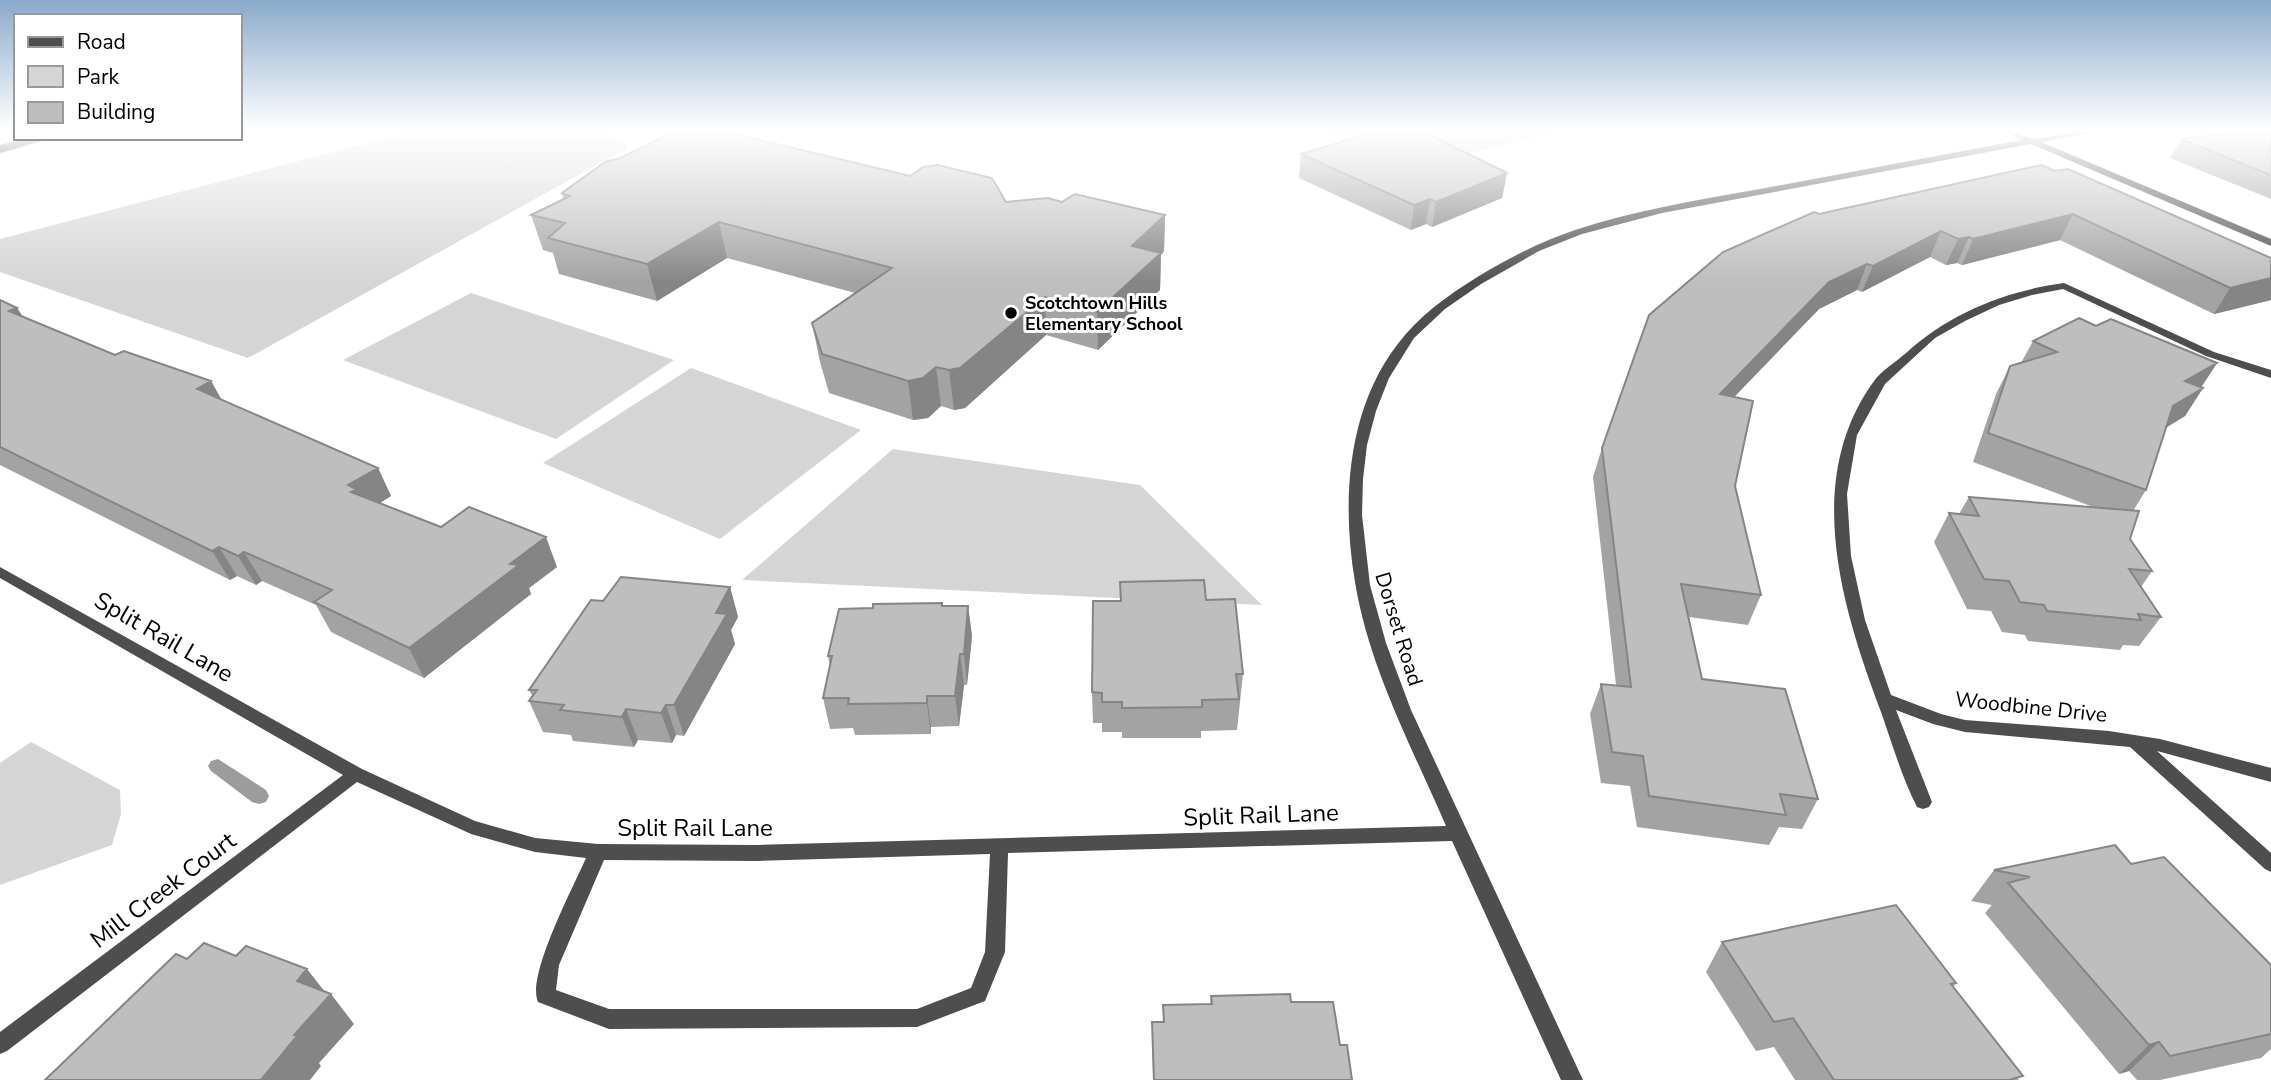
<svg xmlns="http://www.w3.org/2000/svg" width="2271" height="1080" font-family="'Nunito Sans',sans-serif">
<rect width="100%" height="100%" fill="#fff"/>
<!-- green -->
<path fill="#d5d5d5" d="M 413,131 L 601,131 L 629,147 L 248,358 L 0,272 L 0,239 Z
M 1316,131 L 1560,131 L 1427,163 Z
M 471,293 L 674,360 L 556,439 L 343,360 Z
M 691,368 L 861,430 L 720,539 L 543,463 Z
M 893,449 L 1140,485 L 1262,605 L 742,580 Z
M 31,742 L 120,790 L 121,814 L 112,845 L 0,885 L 0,763 Z"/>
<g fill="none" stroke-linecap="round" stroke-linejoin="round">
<!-- stream -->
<path fill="#9c9c9c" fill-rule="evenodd" d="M 218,759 L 266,790 L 269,796 L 266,802 L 259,804 L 252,802 L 211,771 L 208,766 L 211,761 Z"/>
<defs>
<path id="highway" d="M 29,138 L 52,138 L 0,153 L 0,145 Z"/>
</defs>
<!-- highway casing -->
<use href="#highway" stroke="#dbdbdb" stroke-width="3"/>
<!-- street -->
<path fill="#4e4e4e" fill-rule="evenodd" d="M 2004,131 C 2015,130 2021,136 2031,138 C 2042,140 2073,131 2089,131 L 2085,134 L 2041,142 L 2271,239 L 2271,246 L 2031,144 L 1662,213 L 1582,234 L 1539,251 L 1481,284 L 1445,309 L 1414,338 L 1389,378 L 1376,411 L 1367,445 L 1363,479 L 1362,515 L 1370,585 L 1386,643 L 1411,710 L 1583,1080 L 1561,1080 L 1452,841 L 1008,853 L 1005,952 L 985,1001 L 917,1027 L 609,1029 L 538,1002 C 526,976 574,886 586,858 L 535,852 L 471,834 L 357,782 L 7,1051 L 0,1054 L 0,1032 L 343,775 L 0,578 L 0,567 L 362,769 L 475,821 L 535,838 L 598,844 L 757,845 L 1446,826 C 1412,747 1369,668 1355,582 C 1341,499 1347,402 1405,335 C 1428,308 1459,288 1489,270 C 1517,254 1545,240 1575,230 C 1635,210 1698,200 1760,189 C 1847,173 1935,156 2022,140 ZM 990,854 L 985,952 L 971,988 L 917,1009 L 609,1009 L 556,990 L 559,965 L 604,860 L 757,861 Z
M 2064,283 L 2214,352 L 2271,370 L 2271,378 L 2206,356 L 2063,289 L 2032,295 L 1999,305 L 1965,321 L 1935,338 L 1885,384 L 1857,435 L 1847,494 L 1851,556 L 1865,620 L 1891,695 L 1941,714 L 1965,720 L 2109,731 L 2160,739 L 2271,768 L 2271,782 L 2157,751 L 2271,853 L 2271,872 L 2265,869 L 2130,747 L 1965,732 L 1933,724 L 1896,710 L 1932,802 L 1929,807 L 1923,809 L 1917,807 C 1902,778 1892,743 1881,712 C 1842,608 1802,480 1874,381 C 1882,370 1896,362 1906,353 C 1950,313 2005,291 2064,283 Z"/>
<!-- highway -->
<use href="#highway" fill="#000" fill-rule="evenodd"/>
</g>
<!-- wall -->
<path fill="#a3a3a3" d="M 2271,131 L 2271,199 L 2170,158 L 2181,139 Z
M 1301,154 L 1507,173 L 1502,198 L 1432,227 L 1426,224 L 1411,230 L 1299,178 Z
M 2041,165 L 2271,258 L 2271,300 L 2214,314 L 2060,240 L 1962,265 L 1957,263 L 1946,265 L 1930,257 L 1862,292 L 1857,290 L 1819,309 L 1734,397 L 1735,486 L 1761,595 L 1748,625 L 1689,617 L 1702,679 L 1818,799 L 1802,829 L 1779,827 L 1769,845 L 1637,827 L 1630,786 L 1601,783 L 1590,714 L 1601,684 L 1616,685 L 1593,477 L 1602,448 L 1819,214 Z
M 562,193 L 1006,202 L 1062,202 L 1165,215 L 1164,251 L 1161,255 L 1160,290 L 1098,350 L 1046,335 L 965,408 L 954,410 L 941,406 L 928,418 L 913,420 L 829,393 L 820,362 L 812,323 L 855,293 L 727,258 L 657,301 L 559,274 L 553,253 L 543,250 L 531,215 L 563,199 Z
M 0,300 L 17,308 L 23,317 L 115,355 L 211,381 L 221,400 L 378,468 L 391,496 L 380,503 L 441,527 L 557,567 L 529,588 L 531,594 L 424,678 L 331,632 L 316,605 L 262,581 L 256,585 L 237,576 L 230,580 L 0,465 Z
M 2096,326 L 2217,363 L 2201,388 L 2203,388 L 2185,416 L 2166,427 L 2146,490 L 2133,511 L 2130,539 L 2152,571 L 2141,587 L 2161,617 L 2139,646 L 2123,645 L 2120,650 L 2028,641 L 2025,635 L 2002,632 L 1991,611 L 1967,609 L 1934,542 L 1949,513 L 1959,514 L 1969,497 L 2096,508 L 1973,462 L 1996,394 L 2010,366 L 2021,363 L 2033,341 Z
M 1120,582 L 1206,600 L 1243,674 L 1237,730 L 1201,731 L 1201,738 L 1122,738 L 1122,732 L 1102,732 L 1102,723 L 1093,723 L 1092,692 L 1120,601 Z
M 730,587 L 738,617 L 731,630 L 735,644 L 684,736 L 676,735 L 672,743 L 638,740 L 634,747 L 573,741 L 571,735 L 543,732 L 529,701 L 533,697 L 529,690 Z
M 943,606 L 968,606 L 972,636 L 967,685 L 964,685 L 959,726 L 931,727 L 931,734 L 855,735 L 853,728 L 830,729 L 823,698 L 830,667 L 828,656 Z
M 2131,864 L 2271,965 L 2271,1049 L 2261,1058 L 2160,1080 L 2137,1080 L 2129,1071 L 2119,1074 L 1985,913 L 1992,905 L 1971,901 L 1994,870 Z
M 1722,942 L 1956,983 L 1953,987 L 2019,1080 L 1795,1080 L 1774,1047 L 1756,1051 L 1706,972 Z
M 1211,996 L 1291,1002 L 1340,1045 L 1352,1080 L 1153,1080 L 1152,1022 L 1163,1022 L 1163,1005 L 1210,1004 Z"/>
<!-- shaded-wall -->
<path fill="#858585" d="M 1507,173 L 1502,198 L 1432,227 L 1436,202 Z
M 1430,199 L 1426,224 L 1411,230 L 1414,205 Z
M 2073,214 L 2060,240 L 1962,265 L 1973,239 Z
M 1165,215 L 1164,251 L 1161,255 L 1160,290 L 1098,350 L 1097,312 L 1132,246 Z
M 719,222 L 727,258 L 657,301 L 647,264 Z
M 1941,231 L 1930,257 L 1862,292 L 1873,266 Z
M 1969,237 L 1957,263 L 1946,265 L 1958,239 Z
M 1867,264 L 1857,290 L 1819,309 L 1710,422 L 1720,394 L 1829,282 Z
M 2271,278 L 2271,300 L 2214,314 L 2230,288 Z
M 1045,297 L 1046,335 L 965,408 L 954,410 L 949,370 Z
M 17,308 L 34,334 L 9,311 Z
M 2217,363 L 2199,390 L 2203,388 L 2185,416 L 2156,434 L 2185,381 Z
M 936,367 L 941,406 L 928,418 L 913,420 L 908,381 Z
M 211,381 L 227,409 L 197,389 Z
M 378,468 L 391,496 L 367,511 L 365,520 L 348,485 Z
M 546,537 L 557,567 L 529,588 L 531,594 L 424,678 L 409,648 L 510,564 Z
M 219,547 L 237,576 L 230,580 L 212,551 Z
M 244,552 L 262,581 L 256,585 L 238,556 Z
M 730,587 L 738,617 L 731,630 L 735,644 L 684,736 L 674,705 L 716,613 Z
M 968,606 L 972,636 L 967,685 L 964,654 Z
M 960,654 L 964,685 L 959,726 L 955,696 Z
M 927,696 L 931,727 L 931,734 L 927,703 Z
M 666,705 L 676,735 L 672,743 L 661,713 Z
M 626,709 L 638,740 L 634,747 L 622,717 Z
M 307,969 L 329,997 L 331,994 L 354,1024 L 319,1063 L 321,1066 L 310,1080 L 261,1080 L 294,1035 L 297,981 Z
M 2159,1042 L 2129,1071 L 2119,1074 L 2149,1045 Z"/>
<!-- building -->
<path fill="#bebebe" stroke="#858585" stroke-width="2" d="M 676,131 L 722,131 L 910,176 L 923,167 L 938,165 L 992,178 L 1006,202 L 1048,198 L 1062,202 L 1075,194 L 1165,215 L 1132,246 L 1161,253 L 1097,312 L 1045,297 L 960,368 L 949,370 L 936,367 L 923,378 L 908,381 L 822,354 L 812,323 L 892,268 L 719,222 L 647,264 L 548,238 L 565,223 L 531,215 L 570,196 L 562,193 L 605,162 L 620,158 Z
M 1379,131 L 1422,131 L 1507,173 L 1436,202 L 1430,199 L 1414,205 L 1301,154 Z
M 2248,131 L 2271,131 L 2271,175 L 2181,139 Z
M 2041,165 L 2055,171 L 2068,169 L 2271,258 L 2271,278 L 2230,288 L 2073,214 L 1973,239 L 1969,237 L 1958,239 L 1941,231 L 1873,266 L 1867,264 L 1829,282 L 1720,394 L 1753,401 L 1735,486 L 1761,595 L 1681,584 L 1702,679 L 1785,689 L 1818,799 L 1780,794 L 1786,815 L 1649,796 L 1643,756 L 1612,752 L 1601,684 L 1631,687 L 1602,448 L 1649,315 L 1723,252 L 1814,212 L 1819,214 Z
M 0,300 L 17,308 L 9,311 L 115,355 L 124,351 L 211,381 L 197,389 L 378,468 L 348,485 L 356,489 L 351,492 L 441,527 L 469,507 L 546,537 L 510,564 L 519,565 L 409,648 L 314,602 L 332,590 L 244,552 L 238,556 L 219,547 L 212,551 L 0,447 Z
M 2079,318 L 2096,326 L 2111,319 L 2217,363 L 2185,381 L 2203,388 L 2173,406 L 2146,490 L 1988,433 L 2010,366 L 2057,352 L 2033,341 Z
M 1969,497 L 2139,511 L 2130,539 L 2152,571 L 2129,569 L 2161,617 L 2138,614 L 2141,620 L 2047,611 L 2044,605 L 2020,602 L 2009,581 L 1984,579 L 1949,513 L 1979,516 Z
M 621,577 L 730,587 L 716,613 L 727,614 L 674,705 L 666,705 L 661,713 L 626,709 L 622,717 L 560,710 L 564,705 L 529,701 L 537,690 L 529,690 L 591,600 L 603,601 Z
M 1204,580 L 1206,600 L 1235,599 L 1243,674 L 1236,674 L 1239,699 L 1202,700 L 1202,707 L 1122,708 L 1122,702 L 1102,702 L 1102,693 L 1092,692 L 1093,601 L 1121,601 L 1120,582 Z
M 942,603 L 942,606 L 968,606 L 964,654 L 960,654 L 955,696 L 927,696 L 927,703 L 848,704 L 849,698 L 823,698 L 832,656 L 828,656 L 839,609 L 873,608 L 873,604 Z
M 2115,845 L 2131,864 L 2164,857 L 2271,965 L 2271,1034 L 2170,1056 L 2159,1042 L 2149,1045 L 2008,883 L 2030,877 L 1994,870 Z
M 1896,905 L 1956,983 L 1951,984 L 2023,1076 L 2009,1080 L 1834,1080 L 1793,1018 L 1774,1022 L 1722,942 Z
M 204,943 L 236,956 L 246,946 L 307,969 L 297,981 L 331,994 L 294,1035 L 297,1036 L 261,1080 L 45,1080 L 176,954 L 187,959 Z
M 1290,994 L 1291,1002 L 1333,1002 L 1340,1045 L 1347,1045 L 1352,1080 L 1154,1080 L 1152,1022 L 1164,1022 L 1163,1005 L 1212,1004 L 1211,996 Z"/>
<!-- sky -->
<linearGradient id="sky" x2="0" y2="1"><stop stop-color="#89aaca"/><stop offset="0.46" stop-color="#fff"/><stop offset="1" stop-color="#fff" stop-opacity="0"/></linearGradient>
<rect width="2271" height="282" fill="url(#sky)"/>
<!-- markers -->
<circle fill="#000" stroke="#fff" stroke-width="2.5" cx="1011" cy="313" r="7"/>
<g text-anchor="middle" stroke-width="6" stroke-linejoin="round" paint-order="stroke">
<!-- far-poi labels -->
<g font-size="18" font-weight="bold" fill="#000" stroke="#fff" text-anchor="start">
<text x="1025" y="309">Scotchtown Hills<tspan x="1025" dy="21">Elementary School</tspan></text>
</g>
<!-- street labels -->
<g font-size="21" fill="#000" stroke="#fff">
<text transform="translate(1399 629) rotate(73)" y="7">Dorset Road</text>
<text transform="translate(2031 707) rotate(6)" y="7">Woodbine Drive</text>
</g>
<!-- near-street labels -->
<g font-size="24" fill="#000" stroke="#fff">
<text transform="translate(164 637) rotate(30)" y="8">Split Rail Lane</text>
<text transform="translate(1261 815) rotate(-2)" y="8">Split Rail Lane</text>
<text x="695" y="836">Split Rail Lane</text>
<text transform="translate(163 890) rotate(-37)" y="8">Mill Creek Court</text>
</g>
</g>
<!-- legend -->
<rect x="14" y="14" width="228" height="126" fill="#ffffff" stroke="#999999" stroke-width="2"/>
<rect x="28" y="37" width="35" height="10" fill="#4e4e4e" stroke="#999999" stroke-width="2"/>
<text x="77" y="49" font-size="21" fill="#000000">Road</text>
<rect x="28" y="66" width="35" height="21" fill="#d5d5d5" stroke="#999999" stroke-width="2"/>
<text x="77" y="84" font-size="21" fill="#000000">Park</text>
<rect x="28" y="102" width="35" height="21" fill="#bebebe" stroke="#999999" stroke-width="2"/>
<text x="77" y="119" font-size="21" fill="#000000">Building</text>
</svg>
